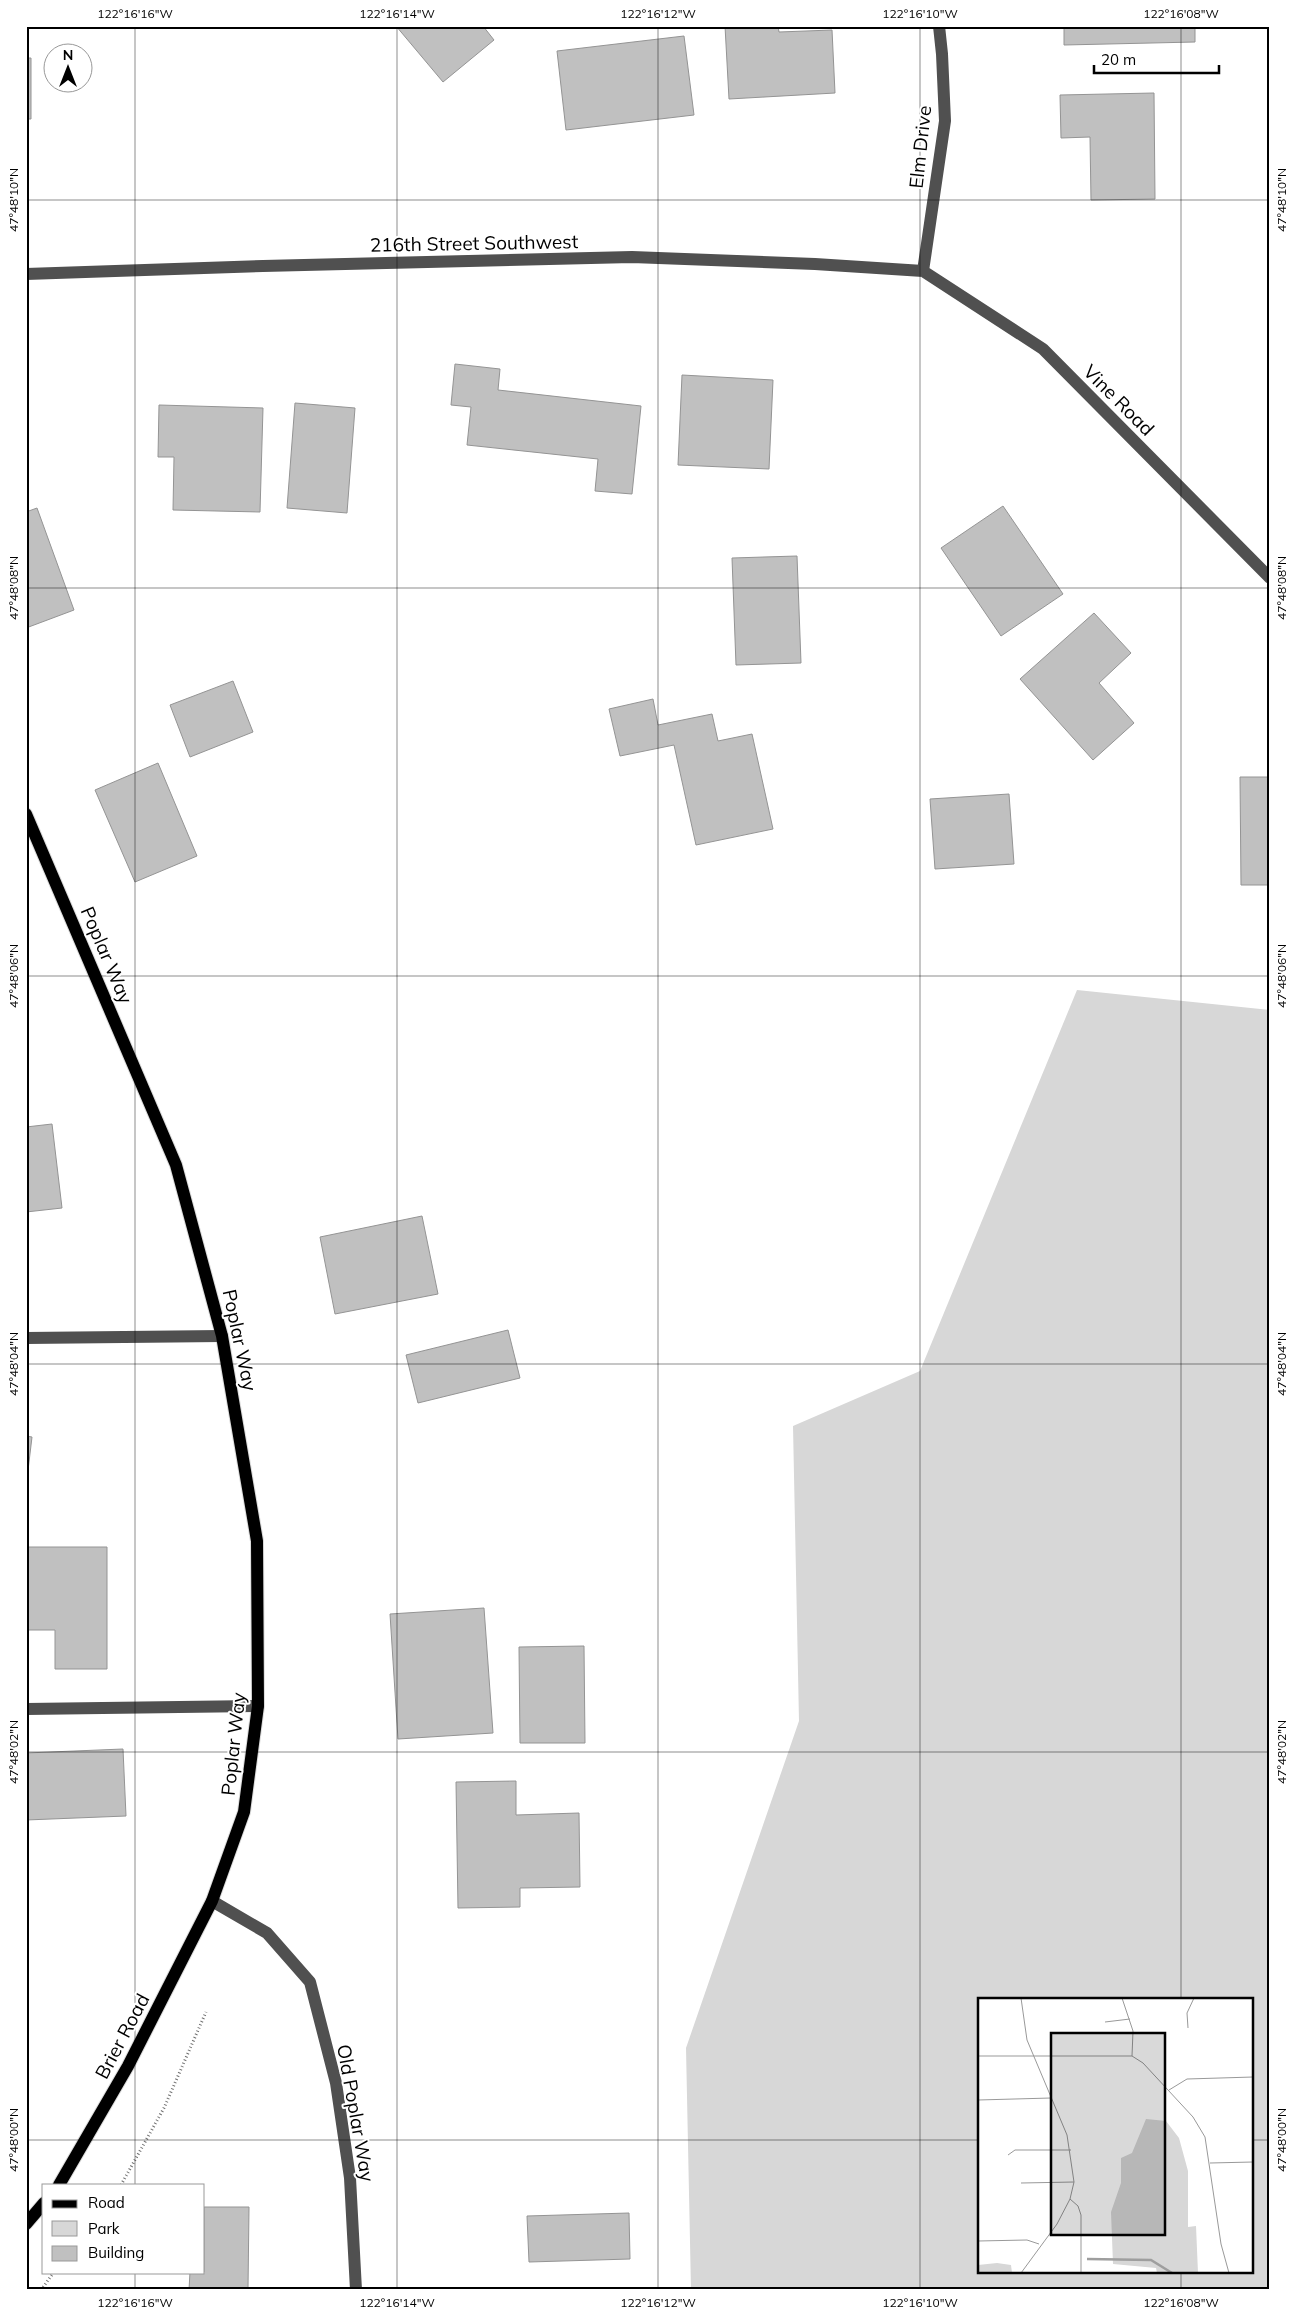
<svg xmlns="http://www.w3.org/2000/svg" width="1296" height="2316" font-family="Mulish,sans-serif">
<rect width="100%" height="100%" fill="#fff"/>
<!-- green -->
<path fill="#d7d7d7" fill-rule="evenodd" d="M 1077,990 L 1270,1010 L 1270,2290 L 691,2290 L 686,2048 L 799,1721 L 793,1426 L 920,1371 ZM 980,2000 L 1252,2000 L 1252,2272 L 980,2272 Z"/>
<!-- building -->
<path fill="#c0c0c0" stroke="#949494" d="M 396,26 L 483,26 L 494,40 L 443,82 Z
M 725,26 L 778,26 L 779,32 L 832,30 L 835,93 L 729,99 Z
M 1064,26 L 1195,26 L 1195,42 L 1064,45 Z
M 684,36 L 694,115 L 566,130 L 557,51 Z
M 26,58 L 31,58 L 31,119 L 26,119 Z
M 1154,93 L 1155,199 L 1091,200 L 1090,137 L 1061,138 L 1060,95 Z
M 455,364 L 500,369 L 498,390 L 641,406 L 632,494 L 595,491 L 598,459 L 467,445 L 471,407 L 451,405 Z
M 682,375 L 773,380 L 769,469 L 678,465 Z
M 295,403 L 355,408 L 347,513 L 287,508 Z
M 159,405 L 263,408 L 260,512 L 173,510 L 174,457 L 158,457 Z
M 1003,506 L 1063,594 L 1001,636 L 941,548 Z
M 37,508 L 74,610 L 26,628 L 26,512 Z
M 797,556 L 801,663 L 736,665 L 732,558 Z
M 1094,613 L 1131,653 L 1099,683 L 1134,723 L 1093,760 L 1020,679 Z
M 233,681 L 253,732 L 190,757 L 170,705 Z
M 653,699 L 658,725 L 712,714 L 718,741 L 752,734 L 773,829 L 696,845 L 674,745 L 620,756 L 609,709 Z
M 158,763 L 197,856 L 135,882 L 95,790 Z
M 1240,777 L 1270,777 L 1270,885 L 1241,885 Z
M 1009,794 L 1014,864 L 935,869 L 930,799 Z
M 52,1124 L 62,1208 L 26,1212 L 26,1127 Z
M 422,1216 L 438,1294 L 335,1314 L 320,1237 Z
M 508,1330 L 520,1378 L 418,1403 L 406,1355 Z
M 26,1436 L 32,1437 L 26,1487 Z
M 26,1547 L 107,1547 L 107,1669 L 55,1669 L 55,1630 L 26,1630 Z
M 484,1608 L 493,1733 L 398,1739 L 390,1614 Z
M 584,1646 L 585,1743 L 520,1743 L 519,1647 Z
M 123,1749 L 126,1816 L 26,1820 L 26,1753 Z
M 516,1781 L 516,1815 L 579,1813 L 580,1887 L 520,1888 L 520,1907 L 458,1908 L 456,1782 Z
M 204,2207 L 249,2207 L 248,2290 L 189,2290 L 190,2272 L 204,2272 Z
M 629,2213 L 630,2259 L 529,2262 L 527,2216 Z"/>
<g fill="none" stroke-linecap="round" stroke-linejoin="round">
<defs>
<path id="major" d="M 26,814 L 176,1165 L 222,1336 L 257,1541 L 258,1706 L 244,1812 L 212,1901 L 128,2066 L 59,2185
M 26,2224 L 44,2203"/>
</defs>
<!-- major casing -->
<use href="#major" stroke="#dbdbdb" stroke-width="14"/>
<!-- path -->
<path stroke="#727272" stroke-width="3" stroke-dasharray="1 2.5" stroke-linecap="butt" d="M 121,2185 L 164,2108 L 206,2012
M 41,2290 L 54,2272"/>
<!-- minor -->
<path stroke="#505050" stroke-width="12" d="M 923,271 L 945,121 L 942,54 L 939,26
M 26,274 L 263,266 L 632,257 L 815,264 L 923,271 L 1043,349 L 1270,578
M 26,1338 L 222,1336
M 26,1709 L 258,1706
M 212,1901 L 267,1933 L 310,1982 L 336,2083 L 350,2178 L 356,2290"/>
<!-- major -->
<use href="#major" stroke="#000" stroke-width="12"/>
</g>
<!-- ticks -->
<path fill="none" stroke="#000" stroke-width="1" stroke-opacity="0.45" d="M 135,26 L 135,2185M 397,26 L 397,2290M 658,26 L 658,2290M 920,26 L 920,2290M 1181,26 L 1181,2000M 26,200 L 1270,200M 26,588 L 1270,588M 26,976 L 1270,976M 26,1364 L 1270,1364M 26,1752 L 1270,1752M 26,2140 L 980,2140M 1252,2140 L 1270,2140M 135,2272 L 135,2290M 1181,2272 L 1181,2290"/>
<g text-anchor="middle" stroke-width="4" stroke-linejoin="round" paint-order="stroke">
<!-- street labels -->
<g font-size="19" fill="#000" stroke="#fff">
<text transform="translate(920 147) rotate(-84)" y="7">Elm Drive</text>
<text transform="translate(474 243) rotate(-1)" y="7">216th Street Southwest</text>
<text transform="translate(1119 400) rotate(45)" y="7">Vine Road</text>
<text transform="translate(107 955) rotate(67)" y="7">Poplar Way</text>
<text transform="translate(240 1340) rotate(78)" y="7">Poplar Way</text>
<text transform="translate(233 1744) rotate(-84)" y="7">Poplar Way</text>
<text transform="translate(122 2036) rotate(-62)" y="7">Brier Road</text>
<text transform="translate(356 2113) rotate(80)" y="7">Old Poplar Way</text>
</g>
</g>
<!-- overview -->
<g transform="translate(978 1998)">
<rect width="275" height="275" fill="#fff"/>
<path d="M 168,121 L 188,123 L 201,140 L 210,173 L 210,229 L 218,228 L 220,275 L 179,275 L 178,270 L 135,266 L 133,214 L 143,185 L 143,160 L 154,155 ZM 19,265 L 33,267 L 34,275 L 0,275 L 0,267 Z" fill="#d7d7d7"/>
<path fill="none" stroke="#9e9e9e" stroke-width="2.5" d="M 109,261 L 173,262 L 194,275"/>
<path fill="none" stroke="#999" stroke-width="1" d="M 43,0 L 49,42 L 89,137 L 96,184 L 92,201 L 79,226 L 43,275M 144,0 L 155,33 L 154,58M 127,24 L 152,21M 210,30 L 209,15 L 216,0M 0,58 L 154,58 L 165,65 L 215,119 L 227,139 L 243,246 L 251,275M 191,92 L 209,81 L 275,79M 0,102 L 73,100M 30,157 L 37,152 L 93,152M 0,162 L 0,243M 232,165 L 275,164M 43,185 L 96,184M 92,201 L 100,208 L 103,217 L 103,275M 0,243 L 49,242 L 61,246"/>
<path fill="#000" fill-opacity="0.15" stroke="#000" stroke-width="2.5" d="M 73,35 L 187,35 L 187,237 L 73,237 Z"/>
<rect width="275" height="275" fill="none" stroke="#000" stroke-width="2.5"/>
</g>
<!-- border -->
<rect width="1296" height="2316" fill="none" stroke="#ffffff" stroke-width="55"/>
<!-- legend -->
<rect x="42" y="2184" width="162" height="90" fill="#ffffff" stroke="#999999"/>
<rect x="52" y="2200" width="25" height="8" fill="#000000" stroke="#999999"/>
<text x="88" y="2208" font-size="15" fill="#000000">Road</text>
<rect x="52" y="2221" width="25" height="15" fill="#d7d7d7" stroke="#999999"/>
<text x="88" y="2234" font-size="15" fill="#000000">Park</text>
<rect x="52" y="2246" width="25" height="15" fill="#c0c0c0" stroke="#999999"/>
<text x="88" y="2258" font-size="15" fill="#000000">Building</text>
<!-- north arrow -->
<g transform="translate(68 68)"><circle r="24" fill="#ffffff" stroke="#999999"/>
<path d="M0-4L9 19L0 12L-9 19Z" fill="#000000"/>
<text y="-8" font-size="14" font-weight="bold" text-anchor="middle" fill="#000000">N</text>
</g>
<!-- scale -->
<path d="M1094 65v8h125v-8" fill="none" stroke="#000000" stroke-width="2.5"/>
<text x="1101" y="65" font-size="15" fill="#000000" stroke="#ffffff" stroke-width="4" paint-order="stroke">20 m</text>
<rect x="28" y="28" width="1240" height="2260" fill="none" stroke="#000" stroke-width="2"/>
<g font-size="12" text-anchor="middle" fill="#000">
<text x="135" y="18">122°16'16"W</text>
<text x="397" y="18">122°16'14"W</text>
<text x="658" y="18">122°16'12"W</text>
<text x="920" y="18">122°16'10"W</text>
<text x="1181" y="18">122°16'08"W</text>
<text transform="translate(14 200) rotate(-90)" y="4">47°48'10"N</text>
<text transform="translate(1282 200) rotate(-90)" y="4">47°48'10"N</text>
<text transform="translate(14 588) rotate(-90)" y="4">47°48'08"N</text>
<text transform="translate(1282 588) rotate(-90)" y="4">47°48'08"N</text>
<text transform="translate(14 976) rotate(-90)" y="4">47°48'06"N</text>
<text transform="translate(1282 976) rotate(-90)" y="4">47°48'06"N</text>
<text transform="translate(14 1364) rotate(-90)" y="4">47°48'04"N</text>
<text transform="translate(1282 1364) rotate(-90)" y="4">47°48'04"N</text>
<text transform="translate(14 1752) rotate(-90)" y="4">47°48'02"N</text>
<text transform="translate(1282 1752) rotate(-90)" y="4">47°48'02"N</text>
<text transform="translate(14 2140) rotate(-90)" y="4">47°48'00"N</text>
<text transform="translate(1282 2140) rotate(-90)" y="4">47°48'00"N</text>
<text x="135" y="2307">122°16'16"W</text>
<text x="397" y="2307">122°16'14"W</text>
<text x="658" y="2307">122°16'12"W</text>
<text x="920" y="2307">122°16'10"W</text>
<text x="1181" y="2307">122°16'08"W</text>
</g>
</svg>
